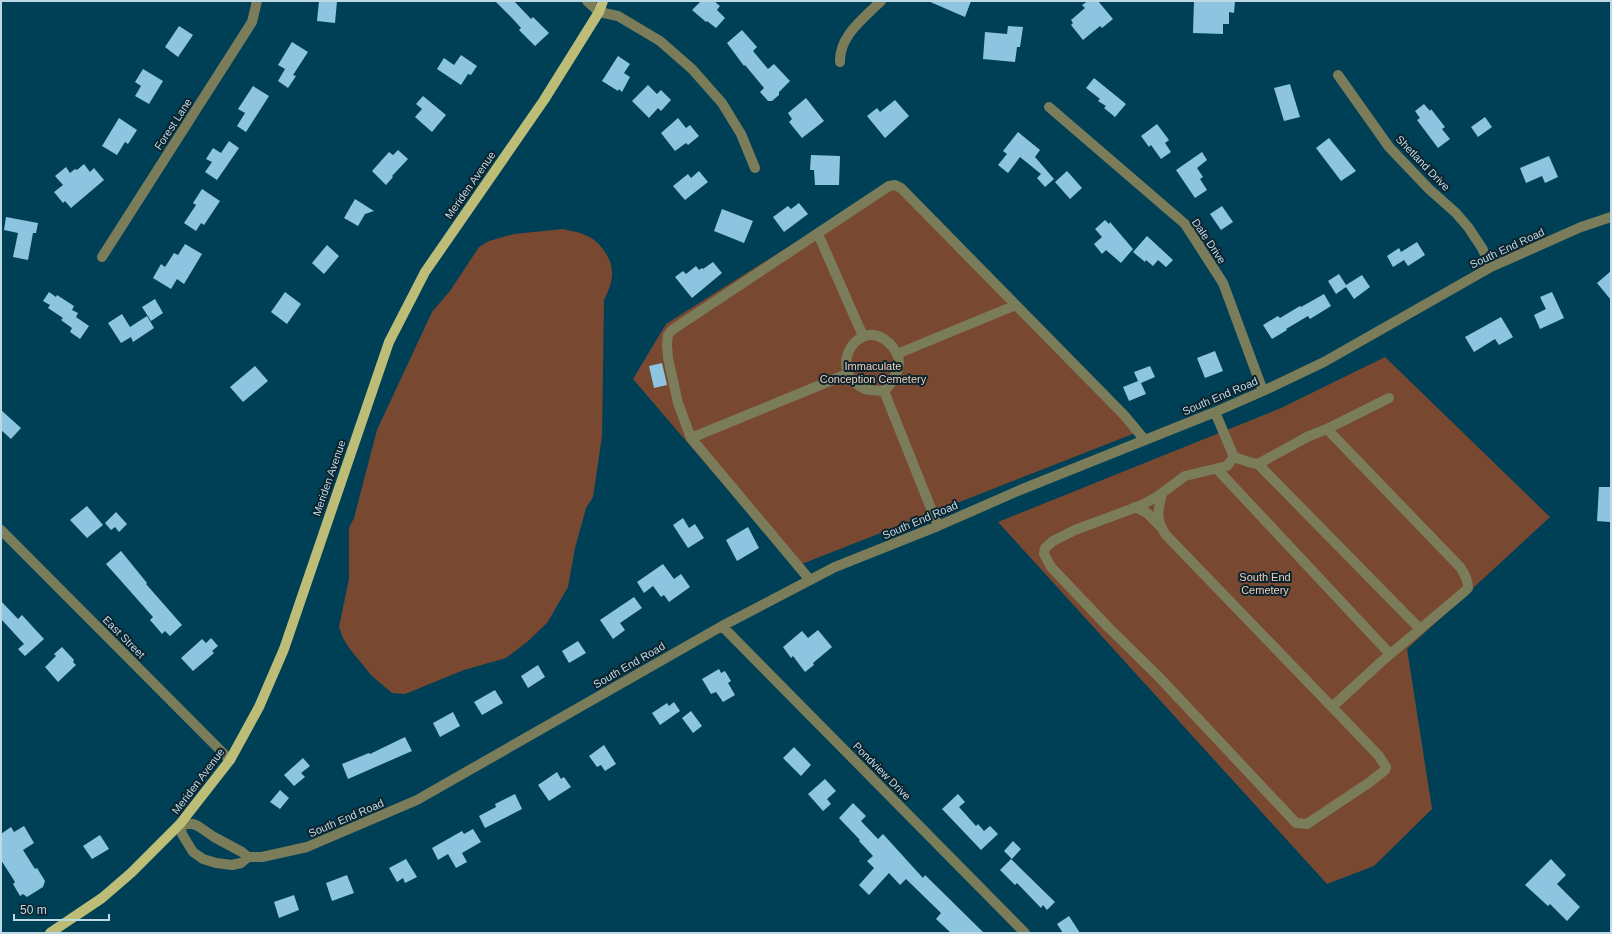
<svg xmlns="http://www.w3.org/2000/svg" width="1612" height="934" font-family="Helvetica,sans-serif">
<rect width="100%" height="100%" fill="#004056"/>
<!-- green -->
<path fill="#784930" d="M 894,180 L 1019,303 L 1143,430 L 794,567 L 633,379 L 666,324 Z
M 563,229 C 571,231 580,232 587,236 C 593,238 598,243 602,248 C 616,265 614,281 604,300 L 602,436 L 593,497 L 586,508 L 575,548 L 568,587 L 547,623 L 527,642 L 506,658 L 464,670 L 405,694 L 392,693 L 372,676 L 349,648 L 343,638 L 339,627 L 349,579 L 349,528 L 354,518 L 377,430 L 432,312 L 450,291 L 479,247 L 489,241 L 514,234 Z
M 1385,357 L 1550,517 L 1407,649 L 1432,809 L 1374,866 L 1327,884 L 998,522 L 1281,408 Z"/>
<!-- building -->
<path fill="#8dc5e0" d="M 319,1 L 337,1 L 335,23 L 317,21 Z
M 495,1 L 514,1 L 531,19 L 533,17 L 549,33 L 535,46 L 519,30 L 521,28 L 512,18 Z
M 701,1 L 714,1 L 720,6 L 717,10 L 725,18 L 716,28 L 707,21 L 706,22 L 692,10 Z
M 928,1 L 971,1 L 965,17 Z
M 1088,1 L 1098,1 L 1113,19 L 1102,28 L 1100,26 L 1083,40 L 1071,25 L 1073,23 L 1071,20 L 1085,8 L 1082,5 Z
M 1194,1 L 1235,1 L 1234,13 L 1229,12 L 1229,24 L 1223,24 L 1223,34 L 1193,33 Z
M 179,26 L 193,35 L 178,57 L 165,47 Z
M 1008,26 L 1023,27 L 1020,47 L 1017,47 L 1015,62 L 983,59 L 985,32 L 1007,34 Z
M 742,30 L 757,47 L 753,51 L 768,69 L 774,64 L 790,81 L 779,92 L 779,95 L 772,101 L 768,101 L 760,92 L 764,88 L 745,65 L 744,66 L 727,43 Z
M 292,42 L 308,52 L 293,75 L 296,76 L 288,88 L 278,81 L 285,69 L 278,65 Z
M 461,55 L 477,66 L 471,75 L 468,74 L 461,85 L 437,69 L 444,58 L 454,65 Z
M 618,56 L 630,64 L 624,73 L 630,77 L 622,92 L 619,89 L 618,91 L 602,81 Z
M 143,69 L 163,81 L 149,104 L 135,96 L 141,86 L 135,82 Z
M 1094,78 L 1126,104 L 1115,117 L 1104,108 L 1106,106 L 1098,101 L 1100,99 L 1086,88 Z
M 1290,84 L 1300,117 L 1284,121 L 1274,88 Z
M 648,85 L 657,94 L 661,90 L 671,100 L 661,111 L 658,108 L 649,118 L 632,101 Z
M 253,86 L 269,96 L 246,132 L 237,126 L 245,113 L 238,109 Z
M 423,96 L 446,115 L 432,132 L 415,117 L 422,109 L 416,104 Z
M 806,98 L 824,121 L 802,138 L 789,122 L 792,119 L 788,113 Z
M 895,100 L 909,116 L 885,138 L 867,116 L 877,108 L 880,112 Z
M 1424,104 L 1430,111 L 1431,109 L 1445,127 L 1442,129 L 1450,139 L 1438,148 L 1417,120 L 1420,118 L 1415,111 Z
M 1485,117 L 1492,127 L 1478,137 L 1471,127 Z
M 119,118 L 137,130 L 128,144 L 125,142 L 117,155 L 102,146 Z
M 678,118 L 686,128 L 690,125 L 699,136 L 688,145 L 686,143 L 675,151 L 661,133 Z
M 1157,124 L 1169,140 L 1165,143 L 1171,152 L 1161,159 L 1151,145 L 1149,147 L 1141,136 Z
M 1018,132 L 1040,150 L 1035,157 L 1054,179 L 1045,187 L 1037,178 L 1041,174 L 1020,157 L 1008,173 L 998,165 L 1007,154 L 1003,151 Z
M 1329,138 L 1356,171 L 1341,181 L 1316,148 Z
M 229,141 L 239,148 L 217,180 L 205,172 L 212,162 L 206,159 L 213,148 L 221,153 Z
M 398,150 L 408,159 L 392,176 L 393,177 L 386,185 L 372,171 L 389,152 L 393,155 Z
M 1202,152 L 1207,160 L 1197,168 L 1203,177 L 1200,179 L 1207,190 L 1195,198 L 1176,170 Z
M 811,155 L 840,156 L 839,185 L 815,185 L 814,170 L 810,170 Z
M 1549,156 L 1558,177 L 1545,183 L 1542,176 L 1526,183 L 1520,168 Z
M 84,164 L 90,172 L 94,168 L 104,180 L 71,208 L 65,201 L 63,203 L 54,192 L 63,185 L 55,176 L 66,167 L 70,173 L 75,169 L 77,170 Z
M 699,171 L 708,182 L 685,200 L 673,186 L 688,174 L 691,178 Z
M 1067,171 L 1082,188 L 1070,199 L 1055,182 Z
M 202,189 L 220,201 L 204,225 L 201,223 L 196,231 L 184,223 L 196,205 L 193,203 Z
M 355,199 L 374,211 L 365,214 L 358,226 L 344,218 Z
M 799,203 L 808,214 L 784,232 L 773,217 L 788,206 L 791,209 Z
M 1222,206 L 1233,222 L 1221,230 L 1210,214 Z
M 722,209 L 753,221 L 744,243 L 714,231 Z
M 6,217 L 38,223 L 36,233 L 33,233 L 28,260 L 13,257 L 18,233 L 4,230 Z
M 1105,220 L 1109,224 L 1110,222 L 1133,249 L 1121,263 L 1106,250 L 1102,254 L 1094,244 L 1102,237 L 1095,229 Z
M 1147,236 L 1173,260 L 1166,267 L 1158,260 L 1153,266 L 1146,260 L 1145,262 L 1133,252 Z
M 1417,242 L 1425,255 L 1408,266 L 1404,260 L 1393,267 L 1387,256 L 1399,248 L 1401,252 Z
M 185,244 L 202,254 L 184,284 L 177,279 L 171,289 L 153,278 L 161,264 L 165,267 L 174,253 L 178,255 Z
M 327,245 L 339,256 L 324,274 L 312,263 Z
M 713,262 L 722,273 L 692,298 L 675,277 L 683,271 L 686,274 L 696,266 L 699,270 L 702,268 L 703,269 Z
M 1611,271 L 1611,300 L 1597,283 Z
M 1339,274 L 1346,285 L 1362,275 L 1370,287 L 1354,299 L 1346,287 L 1336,294 L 1328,281 Z
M 49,292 L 56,297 L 57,295 L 74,306 L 72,310 L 78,313 L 76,317 L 89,326 L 80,339 L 70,332 L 72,328 L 61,320 L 63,318 L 48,308 L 50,305 L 43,301 Z
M 285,292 L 301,304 L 287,324 L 271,312 Z
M 1552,292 L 1564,318 L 1540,329 L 1534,315 L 1546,309 L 1540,297 Z
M 1324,294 L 1331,306 L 1310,319 L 1308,316 L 1286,329 L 1287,330 L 1272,339 L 1263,325 L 1278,316 L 1280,318 L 1300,306 L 1301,307 Z
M 155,299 L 163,313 L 151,321 L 142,307 Z
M 122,314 L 130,327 L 147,316 L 154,328 L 133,342 L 131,337 L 121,343 L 108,323 Z
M 1501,317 L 1513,337 L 1499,345 L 1495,339 L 1474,352 L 1465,337 Z
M 1215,351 L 1223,371 L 1205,378 L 1197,358 Z
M 662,363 L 667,385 L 654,388 L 649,366 Z
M 255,366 L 268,381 L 243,402 L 230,387 Z
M 1150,366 L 1155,377 L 1141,383 L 1146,394 L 1129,401 L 1123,387 L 1138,381 L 1134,372 Z
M 1,410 L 21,428 L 11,439 L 1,430 Z
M 1599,487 L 1611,487 L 1610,522 L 1597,521 Z
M 87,506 L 103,525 L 87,538 L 70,520 Z
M 116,512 L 127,524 L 119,532 L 115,527 L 111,530 L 105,523 Z
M 683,518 L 689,528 L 695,524 L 704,538 L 688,548 L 673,525 Z
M 748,527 L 759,548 L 737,561 L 726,540 Z
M 121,551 L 147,583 L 146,584 L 182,625 L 170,636 L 165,631 L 162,634 L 157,628 L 150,620 L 153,617 L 106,564 Z
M 663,564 L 674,579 L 681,574 L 690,587 L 669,602 L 664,595 L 661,597 L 653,586 L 644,593 L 637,582 Z
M 634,597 L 642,608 L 620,623 L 625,630 L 613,639 L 600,620 Z
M 1,601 L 18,619 L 22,615 L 44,639 L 25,656 L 18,649 L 24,644 L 1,619 Z
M 818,630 L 832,647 L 813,663 L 814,665 L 805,672 L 793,656 L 791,658 L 783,647 L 802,631 L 808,638 Z
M 211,638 L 218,646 L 212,651 L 214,653 L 193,671 L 181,658 L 202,639 L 206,643 Z
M 578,641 L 586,653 L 569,663 L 562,651 Z
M 62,647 L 74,660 L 73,662 L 76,665 L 58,682 L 45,667 L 56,656 L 54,654 Z
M 538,665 L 545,677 L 528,688 L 521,676 Z
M 719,669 L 721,673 L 725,671 L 731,681 L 728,683 L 735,695 L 723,702 L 716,692 L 711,694 L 702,679 Z
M 495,690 L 503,703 L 482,715 L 474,702 Z
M 674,702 L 680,711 L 660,725 L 652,713 L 667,703 L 669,706 Z
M 691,711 L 702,726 L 693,733 L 682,718 Z
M 453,712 L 460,726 L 440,737 L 433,723 Z
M 405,737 L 412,751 L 348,779 L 342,764 L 369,753 L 370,754 Z
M 604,745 L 616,764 L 605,771 L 601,765 L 597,767 L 589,756 Z
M 794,747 L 811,765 L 801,776 L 783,758 Z
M 303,758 L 310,766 L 301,773 L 305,777 L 294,786 L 284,775 Z
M 557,772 L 561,779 L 564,777 L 571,787 L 549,801 L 538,785 Z
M 825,779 L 836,791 L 827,799 L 831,804 L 823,811 L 808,794 Z
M 280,790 L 289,798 L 280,809 L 270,802 Z
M 515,794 L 522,809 L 485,828 L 479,816 L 496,807 L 495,804 Z
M 958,794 L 965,802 L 959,807 L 976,826 L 978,824 L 984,831 L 990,826 L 998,834 L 981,850 L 942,809 Z
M 853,803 L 866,816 L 861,821 L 878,839 L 883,834 L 923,878 L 925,875 L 984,933 L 951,933 L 936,919 L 941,913 L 906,879 L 900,885 L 889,873 L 869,895 L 859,885 L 874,868 L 867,861 L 873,856 L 859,841 L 860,840 L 839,818 Z
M 24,826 L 34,843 L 23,850 L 35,869 L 37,868 L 45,881 L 43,887 L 27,897 L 23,894 L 20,896 L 13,884 L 15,882 L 1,860 L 1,834 L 11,827 L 14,832 Z
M 473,829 L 481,842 L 462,853 L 467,862 L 456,868 L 448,854 L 438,860 L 432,848 L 462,831 L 464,834 Z
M 100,835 L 109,849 L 92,859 L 83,846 Z
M 1013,841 L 1021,849 L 1012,859 L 1004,851 Z
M 406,859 L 417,877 L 405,883 L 403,878 L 397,882 L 389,868 Z
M 1011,859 L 1055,902 L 1047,910 L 1043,905 L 1041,908 L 1017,883 L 1015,885 L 1000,870 Z
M 1551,859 L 1566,875 L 1557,884 L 1580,907 L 1567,921 L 1550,904 L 1548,906 L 1525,885 Z
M 347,875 L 354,893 L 332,901 L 326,883 Z
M 294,895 L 299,910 L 279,918 L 274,902 Z
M 1069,916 L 1080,933 L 1063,933 L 1057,924 Z"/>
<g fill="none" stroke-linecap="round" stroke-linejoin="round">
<!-- minor -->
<path stroke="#7b7c5a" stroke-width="10" d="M 587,1 L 599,12 L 618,16 L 660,41 L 692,69 L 722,103 L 741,134 L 755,168
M 840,62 C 839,36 864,18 881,1
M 1338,75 L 1389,147 L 1429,189 L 1456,213 L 1468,227 L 1482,248 L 1491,267
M 1049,107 L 1185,224 L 1223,283 L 1263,391
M 818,234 L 863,336
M 102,257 L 252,22 L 257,1
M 897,354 L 1016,305
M 884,391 C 892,383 902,368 898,356 C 895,349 890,343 884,339 C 855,320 826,373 865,389 C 871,391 878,390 884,391 L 938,526
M 1215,412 L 1234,457 L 1227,466 L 1185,476 L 1158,496 L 1142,505 L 1075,530 L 1053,541 L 1045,548 L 1044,554 L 1051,567 L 1108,627 L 1158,676 L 1296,823 L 1307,824 L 1370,782 L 1385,770 L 1386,767 L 1379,756 L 1332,707 L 1381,662 L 1464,592 L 1468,588 C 1468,580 1465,574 1460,567 L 1327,429 L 1309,436 L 1258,464 L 1252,463 L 1234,457
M 1327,429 L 1389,398
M 691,438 L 847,374
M 1258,464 L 1420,629
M 1217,469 L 1390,654
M 1162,493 C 1158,511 1155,519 1166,535 L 1332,707
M 1135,507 L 1147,513 L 1161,527
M 1,530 L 230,760
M 810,580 L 691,438 L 678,403 L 668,358 L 667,344 L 668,335 L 672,330 L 889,186 L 895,185 L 901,188 L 1124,415 L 1144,439
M 722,626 L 1025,933
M 248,857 L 242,852 L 214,837 L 198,826 L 193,824 L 180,824 L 182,834 L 193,852 L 203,859 L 216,863 L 232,865 L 241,863 L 248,857 L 262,857 L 307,847 L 417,800 L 722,626 L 835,567 L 938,526 L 1020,490 L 1215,412 L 1263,391 L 1324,362 L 1491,267 L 1581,227 L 1611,217"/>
<!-- major -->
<path stroke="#bdbd77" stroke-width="10" d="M 50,933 L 102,898 L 131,873 L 180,824 L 230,760 L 259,707 L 284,649 L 389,342 L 425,272 L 544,100 L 599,12 L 603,1"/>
</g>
<g text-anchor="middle" stroke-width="4" stroke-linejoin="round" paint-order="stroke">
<!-- street labels -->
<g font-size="11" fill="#bdd9e6" stroke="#0d242e">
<text transform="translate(173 124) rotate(-57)" y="4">Forest Lane</text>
<text transform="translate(1423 163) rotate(46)" y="4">Shetland Drive</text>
<text transform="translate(470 185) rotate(-55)" y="4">Meriden Avenue</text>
<text transform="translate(1209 241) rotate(56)" y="4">Dale Drive</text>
<text transform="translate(1507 248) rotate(-25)" y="4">South End Road</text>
<text transform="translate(1220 396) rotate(-23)" y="4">South End Road</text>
<text transform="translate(329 478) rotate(-71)" y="4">Meriden Avenue</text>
<text transform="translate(920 520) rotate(-23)" y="4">South End Road</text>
<text transform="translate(124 637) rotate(45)" y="4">East Street</text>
<text transform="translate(629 665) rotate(-30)" y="4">South End Road</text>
<text transform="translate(882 771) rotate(45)" y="4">Pondview Drive</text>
<text transform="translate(198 781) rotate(-53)" y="4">Meriden Avenue</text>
<text transform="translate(346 818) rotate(-23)" y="4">South End Road</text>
</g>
<!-- park labels -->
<g font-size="11" fill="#f6cdb7" stroke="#0d242e">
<text x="873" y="370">Immaculate<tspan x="873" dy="13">Conception Cemetery</tspan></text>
<text x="1265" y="581">South End<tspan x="1265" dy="13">Cemetery</tspan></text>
</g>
</g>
<!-- border -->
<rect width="1612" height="934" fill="none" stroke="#bdd9e6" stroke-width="4"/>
<!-- scale -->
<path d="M14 914v6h95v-6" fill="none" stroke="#bdd9e6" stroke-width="2"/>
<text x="20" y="914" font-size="12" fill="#bdd9e6" stroke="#0d242e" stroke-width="3" paint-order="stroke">50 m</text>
</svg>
